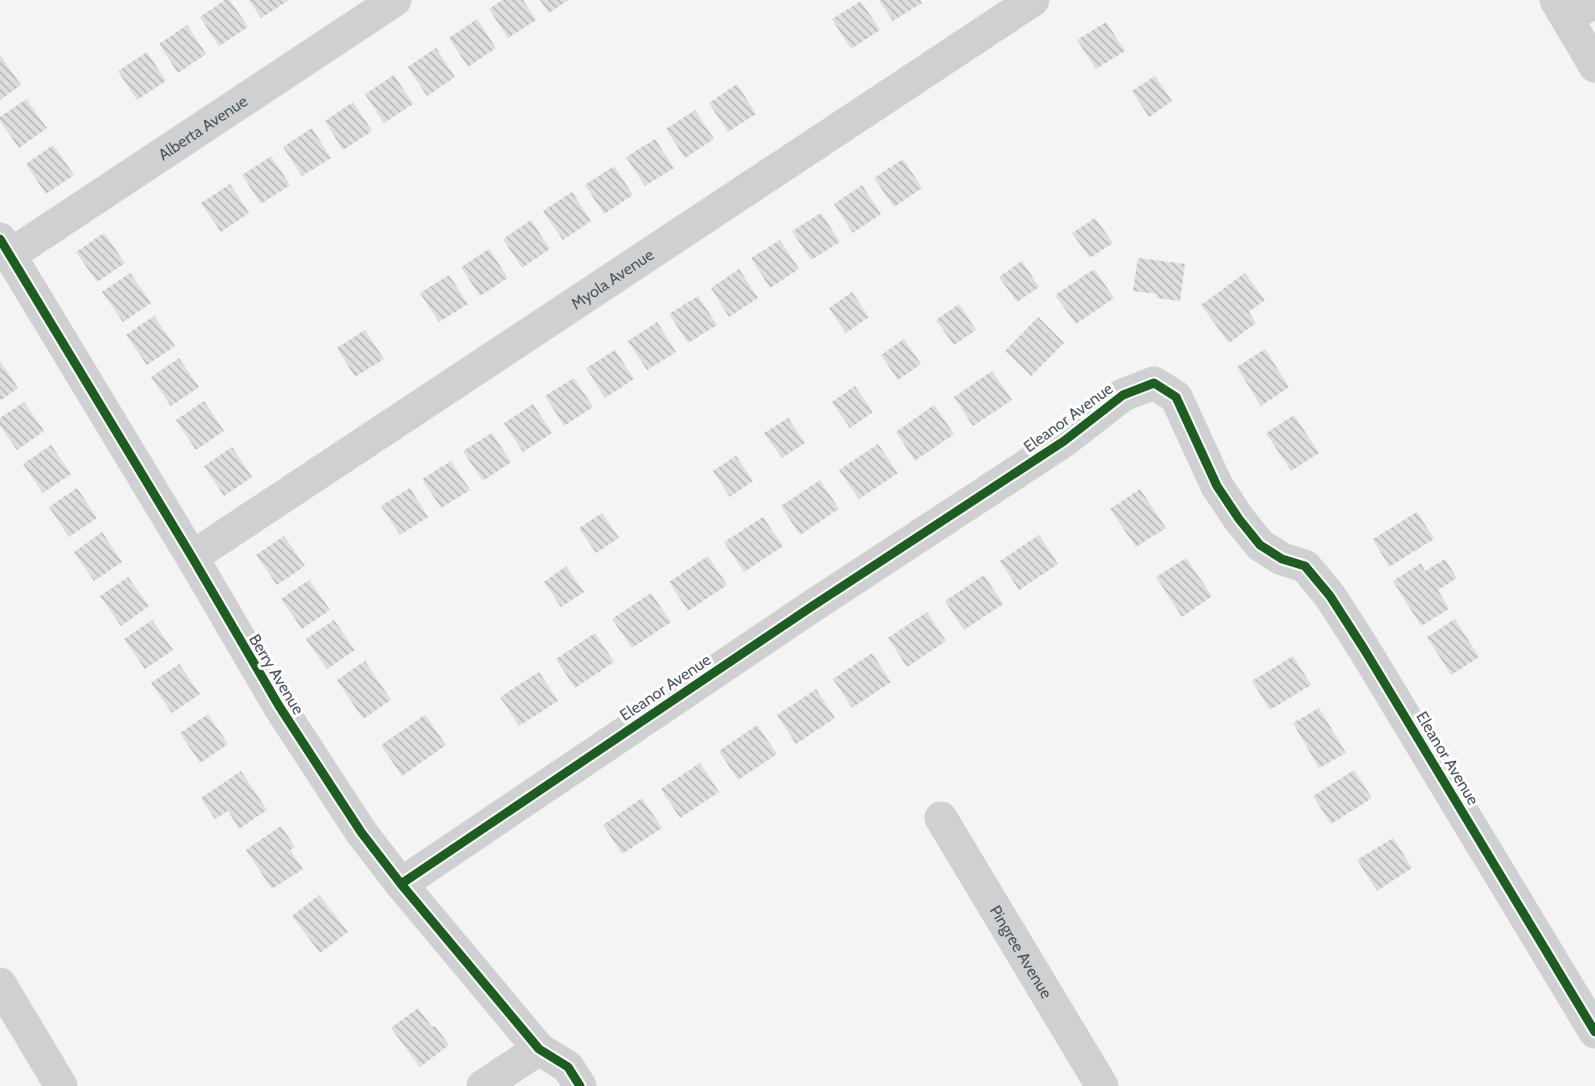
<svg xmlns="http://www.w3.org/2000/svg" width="1595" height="1086" font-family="Cabin,sans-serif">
<defs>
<pattern id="building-back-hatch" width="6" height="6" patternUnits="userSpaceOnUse" patternTransform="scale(1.5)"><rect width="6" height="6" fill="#ddddde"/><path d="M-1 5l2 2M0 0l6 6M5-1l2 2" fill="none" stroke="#b5b6b7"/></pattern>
</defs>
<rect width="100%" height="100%" fill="#f4f4f4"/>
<!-- building -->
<path fill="url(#building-back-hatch)" d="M 225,0 L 230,0 L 248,27 L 219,46 L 200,17 Z
M 249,0 L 289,0 L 261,18 Z
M 502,0 L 523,0 L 536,20 L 508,38 L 489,9 Z
M 540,0 L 568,0 L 549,13 Z
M 879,0 L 920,0 L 922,3 L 893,21 Z
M 861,1 L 880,30 L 851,49 L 832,19 Z
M 477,19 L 496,48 L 468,67 L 449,38 Z
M 1106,22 L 1125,51 L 1096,69 L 1077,40 Z
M 187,25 L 206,54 L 178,73 L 159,44 Z
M 436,48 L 455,77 L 427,96 L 408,67 Z
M 147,52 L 166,81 L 137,100 L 118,71 Z
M 0,55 L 21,85 L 0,100 Z
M 394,75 L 413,104 L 384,123 L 365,94 Z
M 1155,76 L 1172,101 L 1149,117 L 1132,91 Z
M 737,84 L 756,114 L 728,132 L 709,103 Z
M 26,99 L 47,128 L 19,148 L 0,121 L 0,117 Z
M 353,102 L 372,131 L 343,150 L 325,121 Z
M 695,110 L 714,139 L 685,158 L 666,129 Z
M 312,128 L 331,158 L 302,176 L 283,147 Z
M 655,139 L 674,168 L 645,186 L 626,157 Z
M 53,145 L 74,175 L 46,194 L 26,164 Z
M 271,156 L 290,185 L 261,204 L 242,175 Z
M 903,159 L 922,188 L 894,207 L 874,178 Z
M 614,166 L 633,195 L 604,214 L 585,185 Z
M 230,184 L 249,213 L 221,232 L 201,203 Z
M 862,185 L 881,214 L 853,233 L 834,204 Z
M 572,192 L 591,221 L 563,240 L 543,211 Z
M 821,213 L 840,242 L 811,260 L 792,231 Z
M 1095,218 L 1113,243 L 1090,258 L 1072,233 Z
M 531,220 L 550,249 L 522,268 L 503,239 Z
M 104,233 L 125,263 L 97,282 L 76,252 Z
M 780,240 L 799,269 L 770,288 L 751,258 Z
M 489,249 L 508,278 L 480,296 L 461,267 Z
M 1138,258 L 1185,264 L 1180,301 L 1157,298 L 1157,294 L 1133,291 Z
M 1022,261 L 1039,287 L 1017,302 L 999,277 Z
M 739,269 L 758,298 L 729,317 L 711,288 Z
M 1094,269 L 1114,298 L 1076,324 L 1055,295 Z
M 130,273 L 151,303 L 123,322 L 102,292 Z
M 1245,273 L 1265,300 L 1249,312 L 1256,323 L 1229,343 L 1201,305 Z
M 449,275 L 468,304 L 439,322 L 420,293 Z
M 852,292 L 869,317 L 846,333 L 829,308 Z
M 698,296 L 717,325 L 688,343 L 669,314 Z
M 959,304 L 976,330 L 954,345 L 936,320 Z
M 154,316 L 175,346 L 147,365 L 126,335 Z
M 1038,317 L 1064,343 L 1031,376 L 1005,351 Z
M 657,322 L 676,352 L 647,370 L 628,341 Z
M 365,330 L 384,359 L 355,377 L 337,348 Z
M 904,339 L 921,364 L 898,380 L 881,355 Z
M 1265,349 L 1289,387 L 1261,406 L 1237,367 Z
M 615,350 L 634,379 L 605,398 L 586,368 Z
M 179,358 L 199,387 L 171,406 L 151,377 Z
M 0,361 L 18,388 L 0,401 Z
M 992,371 L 1012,400 L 973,426 L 954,397 Z
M 574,378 L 593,407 L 564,426 L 545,396 Z
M 855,386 L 873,412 L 850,428 L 832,402 Z
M 204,401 L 224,431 L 196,450 L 176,420 Z
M 24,402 L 44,431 L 17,450 L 0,426 L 0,418 Z
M 533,404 L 552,433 L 523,452 L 504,423 Z
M 934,405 L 954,434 L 915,461 L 896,432 Z
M 1294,415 L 1319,453 L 1291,471 L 1266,433 Z
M 788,418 L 805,443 L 782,458 L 764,433 Z
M 492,433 L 511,462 L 483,481 L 463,451 Z
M 878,444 L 898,473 L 859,499 L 839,470 Z
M 51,445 L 71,474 L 43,493 L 23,464 Z
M 232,447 L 252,477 L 224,496 L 204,466 Z
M 736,456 L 753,481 L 730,497 L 713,471 Z
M 451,461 L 470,490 L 441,508 L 422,479 Z
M 820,480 L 839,509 L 800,535 L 781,506 Z
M 77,488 L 97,518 L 69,537 L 49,507 Z
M 410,488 L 428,517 L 400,535 L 381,506 Z
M 1140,489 L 1166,528 L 1136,547 L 1110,509 Z
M 1417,512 L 1434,539 L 1389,567 L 1373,539 Z
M 602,513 L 619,538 L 596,553 L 579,528 Z
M 763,517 L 783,546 L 744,572 L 724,542 Z
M 102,532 L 122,562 L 94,581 L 74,552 Z
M 1039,535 L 1058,564 L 1019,590 L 1000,561 Z
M 284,536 L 305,566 L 277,585 L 256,555 Z
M 708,556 L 727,585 L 688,611 L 669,582 Z
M 1186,558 L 1212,596 L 1182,617 L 1156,577 Z
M 1445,559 L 1457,578 L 1438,590 L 1449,609 L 1421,626 L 1393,581 L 1421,563 L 1425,571 Z
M 566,566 L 584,592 L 561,607 L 544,582 Z
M 984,575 L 1003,604 L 964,630 L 945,601 Z
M 128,577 L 149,606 L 121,626 L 100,596 Z
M 309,580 L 330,610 L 302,629 L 281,599 Z
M 651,593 L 671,622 L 632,648 L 612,619 Z
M 927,612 L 946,641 L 907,667 L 888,638 Z
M 1455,619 L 1479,657 L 1451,675 L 1427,637 Z
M 152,620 L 173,650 L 145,669 L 124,639 Z
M 334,620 L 355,650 L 327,669 L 306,639 Z
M 595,633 L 614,662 L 575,688 L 556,659 Z
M 872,653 L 891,682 L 852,708 L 833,679 Z
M 1293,656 L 1311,685 L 1270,710 L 1252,681 Z
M 365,661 L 391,700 L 363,719 L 337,680 Z
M 179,664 L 200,694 L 172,713 L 151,683 Z
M 539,672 L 558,701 L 519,726 L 500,697 Z
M 816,689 L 835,718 L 796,744 L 777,715 Z
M 1319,708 L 1346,753 L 1319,768 L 1293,723 Z
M 208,714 L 228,744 L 200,763 L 180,733 Z
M 425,715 L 446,745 L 402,776 L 381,745 Z
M 757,725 L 777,754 L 738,780 L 719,751 Z
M 700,763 L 719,792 L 680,818 L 661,789 Z
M 1354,770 L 1372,798 L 1331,824 L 1313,796 Z
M 241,771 L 267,810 L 239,829 L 228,811 L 215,819 L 201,798 Z
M 642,798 L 662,828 L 622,854 L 603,825 Z
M 281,826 L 295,847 L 290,850 L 303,869 L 272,889 L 246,850 Z
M 1393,838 L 1412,868 L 1377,891 L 1357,860 Z
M 319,895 L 348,932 L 320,953 L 292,916 Z
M 418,1008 L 432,1027 L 435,1026 L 449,1045 L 420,1067 L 391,1028 Z"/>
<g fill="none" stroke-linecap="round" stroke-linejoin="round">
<!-- minor -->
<g stroke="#ced0d2" stroke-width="33">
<path d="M 1556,0 L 1595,66"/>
<path d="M 1567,17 L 1595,2"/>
<path d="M 0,239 L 192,557 L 279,706 L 361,832 L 401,884 L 539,1049 L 568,1067 L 580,1086"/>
<path id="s1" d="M 10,255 L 395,0"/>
<path id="s2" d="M 192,557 L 1033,0"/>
<path id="s3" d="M 941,818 L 1102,1086"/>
<path d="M 401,884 L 811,607 L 1064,441 L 1123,395 L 1154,383 L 1176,397 L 1217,486 L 1239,519 L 1260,545 L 1282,559 L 1305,566 L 1330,596 L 1364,649 L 1595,1032"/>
<path d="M 0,984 L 61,1086"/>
<path d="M 483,1086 L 539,1049"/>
</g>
<defs>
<path id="cycleway" d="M 0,239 L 192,557 L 279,706 L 361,832 L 401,884 L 539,1049 L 568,1067 L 580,1086
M 401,884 L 811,607 L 1064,441 L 1123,395 L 1154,383 L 1176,397 L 1217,486 L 1239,519 L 1260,545 L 1282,559 L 1305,566 L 1330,596 L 1364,649 L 1595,1032"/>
</defs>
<!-- cycleway casing -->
<use href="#cycleway" stroke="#fff" stroke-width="13"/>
<!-- cycleway -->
<use href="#cycleway" stroke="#1b5e20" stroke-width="9"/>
</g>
<g text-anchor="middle" stroke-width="6" stroke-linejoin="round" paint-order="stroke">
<!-- street labels -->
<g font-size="16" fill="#4a5661" stroke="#fff">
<text dy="6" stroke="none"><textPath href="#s1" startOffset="231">Alberta Avenue</textPath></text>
<text dy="6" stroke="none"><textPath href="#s2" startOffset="504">Myola Avenue</textPath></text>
<text transform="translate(1068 417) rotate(-36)" y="6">Eleanor Avenue</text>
<text transform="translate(277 674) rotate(59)" y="6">Berry Avenue</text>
<text transform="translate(665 687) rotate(-34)" y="6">Eleanor Avenue</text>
<text transform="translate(1448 758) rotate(59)" y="6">Eleanor Avenue</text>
<text dy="6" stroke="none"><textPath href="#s3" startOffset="156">Pingree Avenue</textPath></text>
</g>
</g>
</svg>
